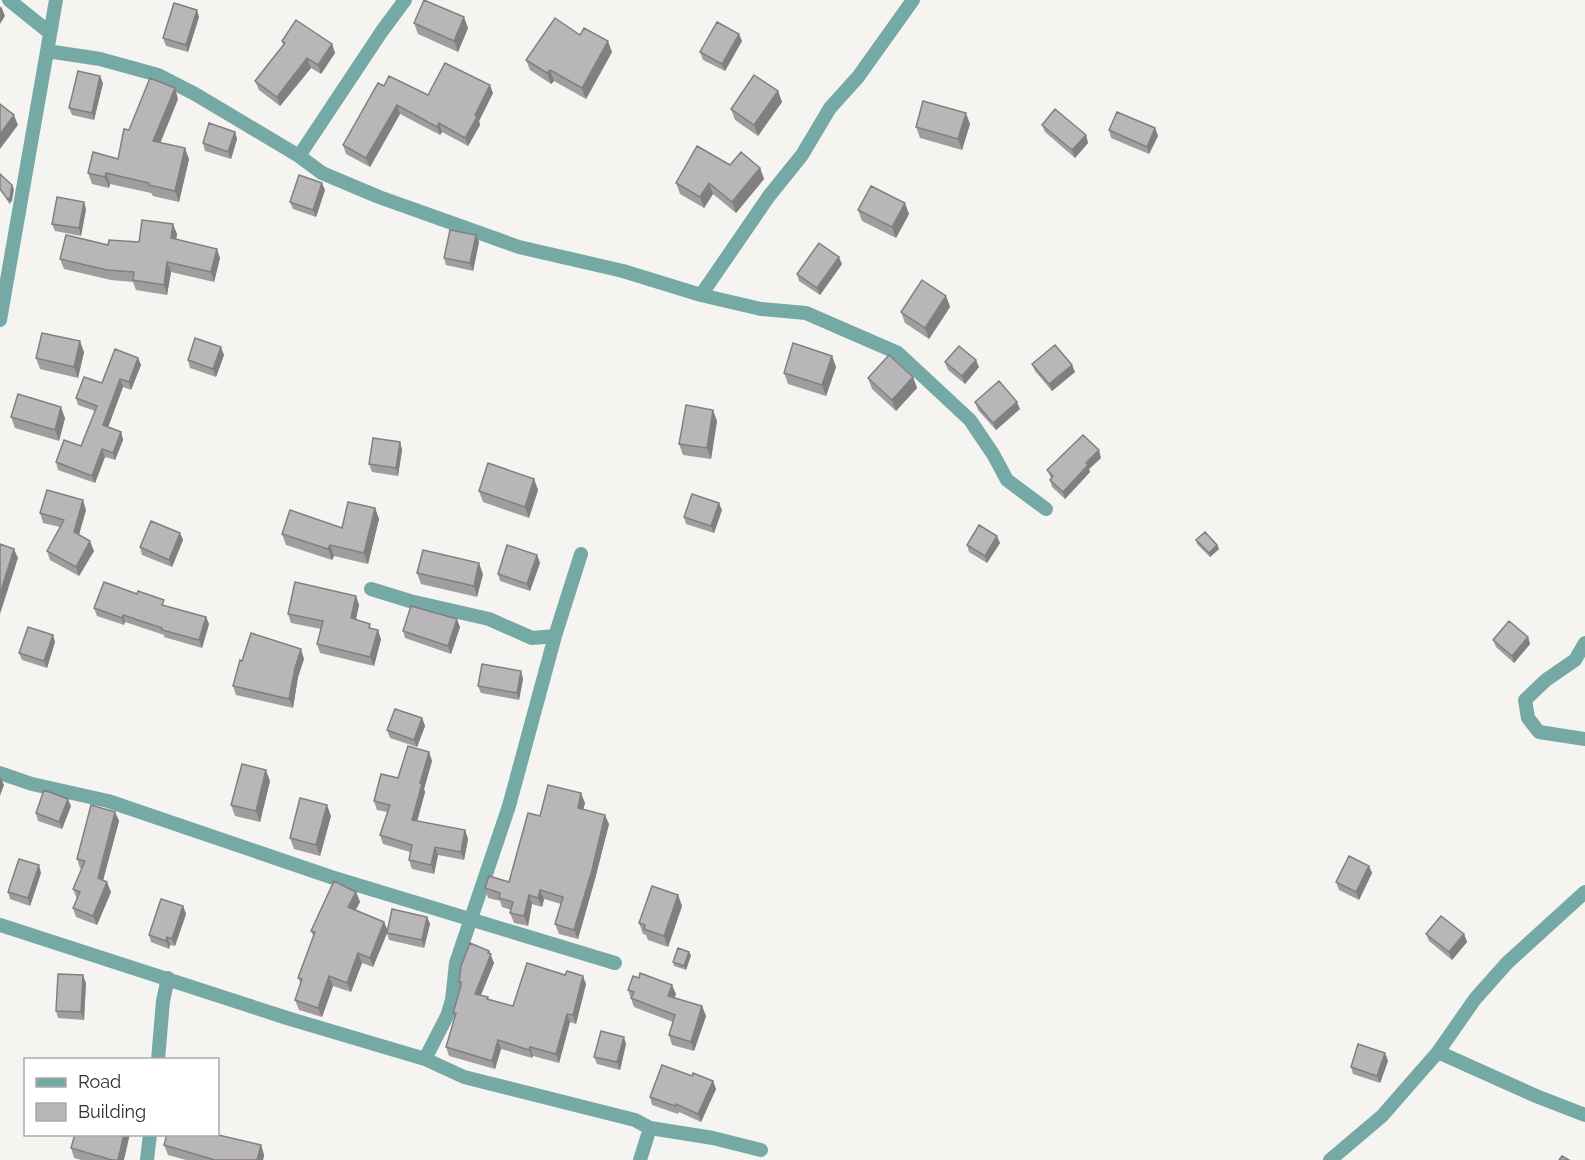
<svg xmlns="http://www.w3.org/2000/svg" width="1585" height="1160" font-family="Raleway,sans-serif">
<rect width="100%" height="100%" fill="#f6f4f0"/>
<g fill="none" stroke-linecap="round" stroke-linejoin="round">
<!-- street -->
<path stroke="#75a9a6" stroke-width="14" d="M 9,0 L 50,33
M 47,51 L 100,59 L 158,75 L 195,94 L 299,156 L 382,31 L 405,0
M 299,156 L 322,173 L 379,197 L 519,247 L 623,271 L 701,295 L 761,309 L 806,313 L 898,353 L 970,420 L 993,454 L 1007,480 L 1046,509
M 701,295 L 769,196 L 802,155 L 830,108 L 858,77 L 913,0
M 0,320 L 56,0
M 371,589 L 410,601 L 489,619 L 532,638 L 555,636
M 1585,643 L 1575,660 L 1546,680 L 1525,700 L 1528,718 L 1539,732 L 1585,739
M 0,773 L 32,784 L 108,801 L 331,877 L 615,963
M 0,925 L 287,1018 L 425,1059 L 464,1077 L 635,1120 L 650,1128 L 713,1138 L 761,1150
M 1438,1052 L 1536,1096 L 1585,1115
M 425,1059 L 447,1016 L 452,1000 L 456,963 L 509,806 L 555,636 L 581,554
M 158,1060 L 163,1001 L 168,978
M 147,1160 L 150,1134
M 640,1160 L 650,1128
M 1330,1160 L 1382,1116 L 1438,1052 L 1475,999 L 1507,963 L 1585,892"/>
</g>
<!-- wall -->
<path fill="#9f9da0" d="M 197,10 L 199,17 L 188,52 L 166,46 L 163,38 Z
M 414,23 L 468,28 L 458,52 L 418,34 Z
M 739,34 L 742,41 L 725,71 L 703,60 L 700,52 Z
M 580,35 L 612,52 L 586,99 L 554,81 L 551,84 L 530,70 L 526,60 Z
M 282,41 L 332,44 L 335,53 L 321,74 L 311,68 L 280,106 L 259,90 L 255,81 L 283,45 Z
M 103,83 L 94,120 L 72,115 L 69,108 Z
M 384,86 L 428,95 L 493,93 L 479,121 L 480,125 L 468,146 L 442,132 L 440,135 L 400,114 L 370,167 L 346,154 L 343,145 Z
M 778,91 L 782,102 L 758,136 L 735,120 L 731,109 Z
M 178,99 L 160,143 L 189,159 L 179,202 L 153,196 L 151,193 L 110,184 L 109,188 L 92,184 L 88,173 L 118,159 L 129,130 Z
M 970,124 L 962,150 L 920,138 L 916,127 Z
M 1042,125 L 1086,135 L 1088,143 L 1075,158 L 1045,132 Z
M 1155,128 L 1158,136 L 1149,154 L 1111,138 L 1109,130 Z
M 235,132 L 237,139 L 231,159 L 205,151 L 203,143 Z
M 730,165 L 760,168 L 764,179 L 736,213 L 713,194 L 704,208 L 680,194 L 676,183 Z
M 325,190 L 316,217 L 293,209 L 290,202 Z
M 86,209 L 81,236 L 55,231 L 52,224 Z
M 858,210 L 909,214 L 896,238 L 862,221 Z
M 177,234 L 176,239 L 220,258 L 214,282 L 171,272 L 167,295 L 136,290 L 133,282 L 111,280 L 64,269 L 60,259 L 108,245 L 139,242 Z
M 476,235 L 479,242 L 473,271 L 446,265 L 444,258 Z
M 842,264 L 820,295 L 799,281 L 797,274 Z
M 946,296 L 950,307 L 929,339 L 905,323 L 901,312 Z
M 84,352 L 78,378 L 40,369 L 36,358 Z
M 224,355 L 216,377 L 190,368 L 188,360 Z
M 832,356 L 836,367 L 826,396 L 788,384 L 784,373 Z
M 138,358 L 141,365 L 131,390 L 123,387 L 108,427 L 121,432 L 123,440 L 115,460 L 105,457 L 95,483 L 58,470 L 56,462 L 81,446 L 95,411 L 78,405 L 76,398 L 102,383 Z
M 945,362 L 979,367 L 965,384 L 948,370 Z
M 1032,364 L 1072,365 L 1075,372 L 1052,391 L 1035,371 Z
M 913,377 L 917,388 L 896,411 L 872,389 L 868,378 Z
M 975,402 L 1020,409 L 996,430 L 978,410 Z
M 11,417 L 65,418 L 59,441 L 15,428 Z
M 717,421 L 711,459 L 683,455 L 679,444 Z
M 400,442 L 402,450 L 398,476 L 372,472 L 369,464 Z
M 1101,458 L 1089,469 L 1090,472 L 1065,499 L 1052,487 L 1050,480 L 1051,478 L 1047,470 Z
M 534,479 L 538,490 L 529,518 L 483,502 L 479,491 Z
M 375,508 L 379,519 L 368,564 L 334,556 L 332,560 L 286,545 L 282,534 L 342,528 Z
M 86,510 L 79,535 L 94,551 L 79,576 L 50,560 L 47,551 L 60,527 L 43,523 L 40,513 Z
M 722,510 L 714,533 L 686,524 L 684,517 Z
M 180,533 L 183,540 L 172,567 L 142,555 L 140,547 Z
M 1196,540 L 1217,545 L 1219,549 L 1210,557 L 1197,544 Z
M 1000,543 L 987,563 L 969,552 L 967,545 Z
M 537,555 L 540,563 L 530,591 L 500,581 L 498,574 Z
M 417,573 L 483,574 L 477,597 L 421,584 Z
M 356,596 L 359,605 L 356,620 L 371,628 L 381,639 L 374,666 L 320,653 L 317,644 L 321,629 L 291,623 L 288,614 Z
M 166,606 L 206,617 L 209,624 L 202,648 L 164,637 L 164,635 L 125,622 L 124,625 L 97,616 L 94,608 Z
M 460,627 L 451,654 L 405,638 L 403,631 Z
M 1528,637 L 1530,644 L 1514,663 L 1496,647 L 1493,640 Z
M 55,642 L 47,668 L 22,660 L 19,653 Z
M 304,659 L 298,677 L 293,708 L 236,695 L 233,686 L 242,661 Z
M 523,679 L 519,700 L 481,693 L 478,686 Z
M 422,718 L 425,726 L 417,747 L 390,738 L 387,730 Z
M 429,752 L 432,761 L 424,789 L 425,792 L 417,821 L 465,830 L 468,839 L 464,860 L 438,855 L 434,874 L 412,869 L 409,860 L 410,852 L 383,844 L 380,835 L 387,812 L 377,810 L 374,801 L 398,778 Z
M 270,781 L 260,822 L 235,816 L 231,805 Z
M 585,803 L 583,810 L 609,824 L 595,879 L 578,939 L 559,934 L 555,924 L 561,904 L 544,899 L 542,907 L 532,904 L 528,926 L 514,923 L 510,913 L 511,910 L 502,907 L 500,901 L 488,898 L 485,888 L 509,882 L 540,816 Z
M 71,806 L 62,829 L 38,821 L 36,813 Z
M 115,812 L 119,821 L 103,880 L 111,892 L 97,925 L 76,917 L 73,908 L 77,899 L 73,889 L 82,869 L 80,868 L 77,859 Z
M 331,816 L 320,856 L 294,849 L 290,838 Z
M 1369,866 L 1372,873 L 1359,900 L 1339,890 L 1336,882 Z
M 41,873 L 30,906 L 10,899 L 8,892 Z
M 356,892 L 360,902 L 355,910 L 384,922 L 387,929 L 427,917 L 430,924 L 424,948 L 389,940 L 387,933 L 373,967 L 362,963 L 351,992 L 333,986 L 322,1017 L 299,1010 L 295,1000 L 301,984 L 298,978 L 314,938 L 311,931 Z
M 678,895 L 682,906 L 668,947 L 648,940 L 646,935 L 643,934 L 639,923 Z
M 183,906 L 186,914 L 175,946 L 170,945 L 169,949 L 151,942 L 149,935 Z
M 1426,934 L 1464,934 L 1467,942 L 1452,960 L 1429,941 Z
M 489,951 L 494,963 L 481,995 L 488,997 L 489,1000 L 513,1006 L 586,984 L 576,1024 L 570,1022 L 559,1063 L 533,1056 L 532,1058 L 501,1049 L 495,1069 L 449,1056 L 446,1047 L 455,1017 L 453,1013 L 461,986 L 459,982 Z
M 691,955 L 686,970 L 674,966 L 673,962 Z
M 86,983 L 84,1020 L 58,1018 L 56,1011 Z
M 628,990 L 676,994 L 674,998 L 702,1006 L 706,1016 L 694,1051 L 672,1045 L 669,1035 L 673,1022 L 634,1007 Z
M 626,1044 L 620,1070 L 597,1064 L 594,1057 Z
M 1385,1053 L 1388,1061 L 1380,1083 L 1353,1074 L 1351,1067 Z
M 713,1081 L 716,1089 L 701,1122 L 679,1112 L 678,1114 L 652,1105 L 650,1097 Z
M 164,1145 L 261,1145 L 264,1155 L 263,1160 L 186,1160 L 168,1155 Z
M 71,1148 L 124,1160 L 81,1160 L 74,1158 Z"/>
<!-- shaded-wall -->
<path fill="#827f82" d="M 1,6 L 5,16 L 0,24 L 0,8 Z
M 197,10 L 199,17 L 188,52 L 186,45 Z
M 464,17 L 468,28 L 458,52 L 454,41 Z
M 739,34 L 742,41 L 725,71 L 722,64 Z
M 608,41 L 612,52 L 586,99 L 582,88 Z
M 332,44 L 335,53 L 321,74 L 318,65 Z
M 307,58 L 311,68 L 280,106 L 277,97 Z
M 550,70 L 554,81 L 551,84 L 547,73 Z
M 100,76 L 103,83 L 94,120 L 92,113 Z
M 490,85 L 493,93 L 479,121 L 480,125 L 468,146 L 465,138 L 475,115 Z
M 175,88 L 178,99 L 157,151 L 153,141 Z
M 778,91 L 782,102 L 758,136 L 754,125 Z
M 397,105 L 400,114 L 370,167 L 366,158 Z
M 966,113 L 970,124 L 962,150 L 958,139 Z
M 14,115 L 18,125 L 0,149 L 0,134 Z
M 439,123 L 442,132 L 440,135 L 437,127 Z
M 1155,128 L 1158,136 L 1149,154 L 1147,147 Z
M 235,132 L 237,139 L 231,159 L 228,152 Z
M 1086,135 L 1088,143 L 1075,158 L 1072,150 Z
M 185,148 L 189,159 L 179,202 L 175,191 Z
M 760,168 L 764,179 L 736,213 L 732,202 Z
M 106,173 L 110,184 L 109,188 L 105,177 Z
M 322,183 L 325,190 L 316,217 L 313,210 Z
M 709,183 L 713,194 L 704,208 L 700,197 Z
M 12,185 L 14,189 L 12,201 L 9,204 L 8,200 Z
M 84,202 L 86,209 L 81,236 L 79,228 Z
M 905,203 L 909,214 L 896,238 L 892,227 Z
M 173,224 L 177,234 L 175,248 L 171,238 Z
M 476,235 L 479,242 L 473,271 L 470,263 Z
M 217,249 L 220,258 L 214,282 L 211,272 Z
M 839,257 L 842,264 L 820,295 L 817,288 Z
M 167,262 L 171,272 L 167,295 L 164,285 Z
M 946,296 L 950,307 L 929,339 L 925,328 Z
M 80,341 L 84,352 L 78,378 L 74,367 Z
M 221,347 L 224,355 L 216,377 L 213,369 Z
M 832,356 L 836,367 L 826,396 L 822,385 Z
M 138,358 L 141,365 L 131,390 L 129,382 Z
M 976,360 L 979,367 L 965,384 L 962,376 Z
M 1072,365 L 1075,372 L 1052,391 L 1049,384 Z
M 913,377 L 917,388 L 896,411 L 892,400 Z
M 120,379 L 123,387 L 106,433 L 103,425 Z
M 1017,402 L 1020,409 L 996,430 L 993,423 Z
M 61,407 L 65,418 L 59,441 L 55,430 Z
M 713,410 L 717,421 L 711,459 L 707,448 Z
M 121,432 L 123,440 L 115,460 L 113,453 Z
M 400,442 L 402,450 L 398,476 L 396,468 Z
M 102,449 L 105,457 L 95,483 L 92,476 Z
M 1099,450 L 1101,458 L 1089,469 L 1090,472 L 1065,499 L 1063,492 L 1086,463 Z
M 534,479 L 538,490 L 529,518 L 525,507 Z
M 83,500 L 86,510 L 77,541 L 74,532 Z
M 719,503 L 722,510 L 714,533 L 711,526 Z
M 375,508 L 379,519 L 368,564 L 364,553 Z
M 180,533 L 183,540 L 172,567 L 169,560 Z
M 997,536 L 1000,543 L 987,563 L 985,556 Z
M 90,541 L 94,551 L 79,576 L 76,567 Z
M 330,545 L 334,556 L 332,560 L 328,549 Z
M 1217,545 L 1219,549 L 1210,557 L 1209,553 Z
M 14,549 L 18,558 L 0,614 L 0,594 Z
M 537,555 L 540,563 L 530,591 L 527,584 Z
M 479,563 L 483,574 L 477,597 L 474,586 Z
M 356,596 L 359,605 L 354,627 L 351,618 Z
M 123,615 L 125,622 L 124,625 L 122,618 Z
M 206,617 L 209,624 L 202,648 L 199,640 Z
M 457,619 L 460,627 L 451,654 L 448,646 Z
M 378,630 L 381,639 L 374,666 L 370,657 Z
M 53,635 L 55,642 L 47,668 L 44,661 Z
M 1528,637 L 1530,644 L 1514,663 L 1512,656 Z
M 301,649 L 304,659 L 298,677 L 293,708 L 289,699 L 295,668 Z
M 521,671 L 523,679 L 519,700 L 517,693 Z
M 422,718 L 425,726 L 417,747 L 414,740 Z
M 429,752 L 432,761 L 424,789 L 425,792 L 415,829 L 412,820 L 420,783 Z
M 266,770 L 270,781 L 260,822 L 256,811 Z
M 0,776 L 4,785 L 0,796 Z
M 581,793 L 585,803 L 581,818 L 578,808 Z
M 68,799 L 71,806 L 62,829 L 59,822 Z
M 327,805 L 331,816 L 320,856 L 316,845 Z
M 115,812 L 119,821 L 101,888 L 98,878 Z
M 605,815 L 609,824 L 595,879 L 578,939 L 574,930 Z
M 465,830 L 468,839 L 464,860 L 461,852 Z
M 435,847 L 438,855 L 434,874 L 431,865 Z
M 39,865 L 41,873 L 30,906 L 28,898 Z
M 1369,866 L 1372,873 L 1359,900 L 1356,892 Z
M 107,882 L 111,892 L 97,925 L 93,916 Z
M 540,890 L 544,899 L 542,907 L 538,898 Z
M 356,892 L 360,902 L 352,917 L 348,907 Z
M 529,895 L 532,904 L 528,926 L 524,916 Z
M 678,895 L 682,906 L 668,947 L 664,936 Z
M 183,906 L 186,914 L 175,946 L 172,939 Z
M 427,917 L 430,924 L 424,948 L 422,940 Z
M 384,922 L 388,931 L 373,967 L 370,958 Z
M 1464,934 L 1467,942 L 1452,960 L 1449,952 Z
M 167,937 L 170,945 L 169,949 L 166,941 Z
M 489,951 L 494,963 L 478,1002 L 475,994 Z
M 689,952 L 691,955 L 686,970 L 684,966 Z
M 358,953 L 362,963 L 351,992 L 347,983 Z
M 83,975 L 86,983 L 84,1020 L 81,1012 Z
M 329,976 L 333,986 L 322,1017 L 318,1008 Z
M 583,976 L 586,984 L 576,1024 L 573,1015 Z
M 672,985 L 676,994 L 672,1005 L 668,996 Z
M 702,1006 L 706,1016 L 694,1051 L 691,1042 Z
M 567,1014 L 570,1022 L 559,1063 L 556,1054 Z
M 624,1037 L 626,1044 L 620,1070 L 617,1062 Z
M 498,1040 L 501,1049 L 495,1069 L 492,1061 Z
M 530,1047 L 533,1056 L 532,1058 L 529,1050 Z
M 1385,1053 L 1388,1061 L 1380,1083 L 1377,1076 Z
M 713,1081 L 716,1089 L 701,1122 L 698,1114 Z
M 124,1134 L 130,1134 L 124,1160 L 118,1160 Z
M 261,1145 L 264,1155 L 263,1160 L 257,1160 Z"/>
<!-- building -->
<path fill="#b9b6ba" stroke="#827f82" stroke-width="1.5" d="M 424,0 L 464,17 L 454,41 L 414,23 Z
M 174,3 L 197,10 L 186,45 L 163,38 Z
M 555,18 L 580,35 L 584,28 L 608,41 L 582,88 L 550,70 L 547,73 L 526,60 Z
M 296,20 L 332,44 L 318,65 L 307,58 L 277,97 L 255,81 L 285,43 L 282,41 Z
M 717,22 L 739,34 L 722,64 L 700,52 Z
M 445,63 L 490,85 L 475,115 L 477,117 L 465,138 L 439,123 L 437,127 L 397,105 L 366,158 L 343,145 L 378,83 L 384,86 L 389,76 L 428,95 Z
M 78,71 L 100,76 L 92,113 L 69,108 Z
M 754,75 L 778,91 L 754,125 L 731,109 Z
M 150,78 L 175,88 L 153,141 L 185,148 L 175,191 L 149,185 L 149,183 L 106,173 L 105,177 L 88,173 L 93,152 L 118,159 L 124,129 L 129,130 Z
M 923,101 L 966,113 L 958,139 L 916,127 Z
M 0,104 L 14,115 L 0,134 Z
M 1055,109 L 1086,135 L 1072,150 L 1042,125 Z
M 1117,112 L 1155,128 L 1147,147 L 1109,130 Z
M 209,123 L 235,132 L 228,152 L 203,143 Z
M 697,146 L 730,165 L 741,152 L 760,168 L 732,202 L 709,183 L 700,197 L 676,183 Z
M 0,174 L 12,185 L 10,197 L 8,200 L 0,189 Z
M 299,175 L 322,183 L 313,210 L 290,202 Z
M 871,186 L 905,203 L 892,227 L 858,210 Z
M 57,197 L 84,202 L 79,228 L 52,224 Z
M 142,220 L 173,224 L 171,238 L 217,249 L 211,272 L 167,262 L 164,285 L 133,280 L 134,272 L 107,270 L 60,259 L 66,235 L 108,245 L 109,240 L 139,242 Z
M 450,230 L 476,235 L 470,263 L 444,258 Z
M 819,243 L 839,257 L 817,288 L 797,274 Z
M 922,280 L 946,296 L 925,328 L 901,312 Z
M 42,333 L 80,341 L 74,367 L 36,358 Z
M 195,338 L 221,347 L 213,369 L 188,360 Z
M 793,343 L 832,356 L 822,385 L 784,373 Z
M 1055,345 L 1072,365 L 1049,384 L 1032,364 Z
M 959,346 L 976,360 L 962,376 L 945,362 Z
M 115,349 L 138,358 L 129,382 L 120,379 L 103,425 L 121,432 L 113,453 L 102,449 L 92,476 L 56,462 L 64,440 L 81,446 L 97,406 L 76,398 L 84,377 L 102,383 Z
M 889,355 L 913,377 L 892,400 L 868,378 Z
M 999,381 L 1017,402 L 993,423 L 975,402 Z
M 18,394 L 61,407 L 55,430 L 11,417 Z
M 686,405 L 713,410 L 707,448 L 679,444 Z
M 1083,435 L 1099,450 L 1086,463 L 1088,465 L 1063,492 L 1050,480 L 1053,476 L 1047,470 Z
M 373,438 L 400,442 L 396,468 L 369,464 Z
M 488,463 L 534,479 L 525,507 L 479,491 Z
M 47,490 L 83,500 L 74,532 L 90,541 L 76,567 L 47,551 L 64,520 L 40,513 Z
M 692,494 L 719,503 L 711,526 L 684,517 Z
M 348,502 L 375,508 L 364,553 L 330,545 L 328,549 L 282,534 L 290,510 L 342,528 Z
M 151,521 L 180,533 L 169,560 L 140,547 Z
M 979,525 L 997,536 L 985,556 L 967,545 Z
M 1205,532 L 1217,545 L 1209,553 L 1196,540 Z
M 0,544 L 14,549 L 0,594 Z
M 507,545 L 537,555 L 527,584 L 498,574 Z
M 423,550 L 479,563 L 474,586 L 417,573 Z
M 104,582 L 137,594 L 138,591 L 164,600 L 162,605 L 206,617 L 199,640 L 162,630 L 162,628 L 123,615 L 122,618 L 94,608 Z
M 295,582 L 356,596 L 351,618 L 370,624 L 369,628 L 378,630 L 370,657 L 317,644 L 323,621 L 288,614 Z
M 411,606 L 457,619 L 448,646 L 403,631 Z
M 1509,621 L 1528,637 L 1512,656 L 1493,640 Z
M 28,627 L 53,635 L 44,661 L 19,653 Z
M 251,633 L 301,649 L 295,668 L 289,699 L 233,686 L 240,660 L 242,661 Z
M 482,664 L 521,671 L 517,693 L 478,686 Z
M 395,709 L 422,718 L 414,740 L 387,730 Z
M 408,746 L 429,752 L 420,783 L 422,784 L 412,820 L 465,830 L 461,852 L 435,847 L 431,865 L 409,860 L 412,845 L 380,835 L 390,805 L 374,801 L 381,774 L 398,778 Z
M 242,764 L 266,770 L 256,811 L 231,805 Z
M 548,785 L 581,793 L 578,808 L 605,815 L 592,870 L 574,930 L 555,924 L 563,897 L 540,890 L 538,898 L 529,895 L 524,916 L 510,913 L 513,902 L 499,898 L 500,893 L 485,888 L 489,876 L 509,882 L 528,813 L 540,816 Z
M 44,790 L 68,799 L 59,822 L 36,813 Z
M 300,798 L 327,805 L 316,845 L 290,838 Z
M 91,805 L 115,812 L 98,878 L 107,882 L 93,916 L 73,908 L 80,892 L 73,889 L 85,861 L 77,859 Z
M 1349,856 L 1369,866 L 1356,892 L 1336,882 Z
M 19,859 L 39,865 L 28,898 L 8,892 Z
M 334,881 L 356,892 L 348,907 L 384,922 L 370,958 L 358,953 L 347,983 L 329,976 L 318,1008 L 295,1000 L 302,979 L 298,978 L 315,932 L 311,931 Z
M 652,886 L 678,895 L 664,936 L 644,929 L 645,925 L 639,923 Z
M 161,899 L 183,906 L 172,939 L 167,937 L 166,941 L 149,935 Z
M 392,909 L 427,917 L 422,940 L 387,933 Z
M 1441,916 L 1464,934 L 1449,952 L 1426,934 Z
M 470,943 L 489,951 L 488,953 L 491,954 L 475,994 L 488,997 L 487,999 L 513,1006 L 527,963 L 565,975 L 567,971 L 583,976 L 573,1015 L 567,1014 L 556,1054 L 530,1047 L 529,1050 L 498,1040 L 492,1061 L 446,1047 L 456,1013 L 453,1013 L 461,986 L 461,982 L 459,982 L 461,966 Z
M 678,948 L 689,952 L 684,966 L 673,962 Z
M 640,973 L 672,985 L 668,996 L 702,1006 L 691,1042 L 669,1035 L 675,1015 L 631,998 L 634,992 L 628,990 L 633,976 L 639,978 Z
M 58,974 L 83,975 L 81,1012 L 56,1011 Z
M 601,1031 L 624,1037 L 617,1062 L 594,1057 Z
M 1358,1044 L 1385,1053 L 1377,1076 L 1351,1067 Z
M 662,1065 L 692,1076 L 693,1073 L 713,1081 L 698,1114 L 676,1104 L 675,1106 L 650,1097 Z
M 75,1134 L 124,1134 L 118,1160 L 112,1160 L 71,1148 Z
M 167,1134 L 214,1134 L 261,1145 L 257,1160 L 215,1160 L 164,1145 Z
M 1562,1156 L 1569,1160 L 1559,1160 Z"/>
<!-- legend -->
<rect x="24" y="1058" width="195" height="78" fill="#ffffff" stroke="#ababaa" stroke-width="1.5"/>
<rect x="36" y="1078" width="30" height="9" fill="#75a9a6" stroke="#ababaa" stroke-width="1.5"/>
<text x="78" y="1088" font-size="18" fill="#2e2d2b">Road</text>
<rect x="36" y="1103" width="30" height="18" fill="#b9b6ba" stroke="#ababaa" stroke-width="1.5"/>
<text x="78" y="1118" font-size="18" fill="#2e2d2b">Building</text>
</svg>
